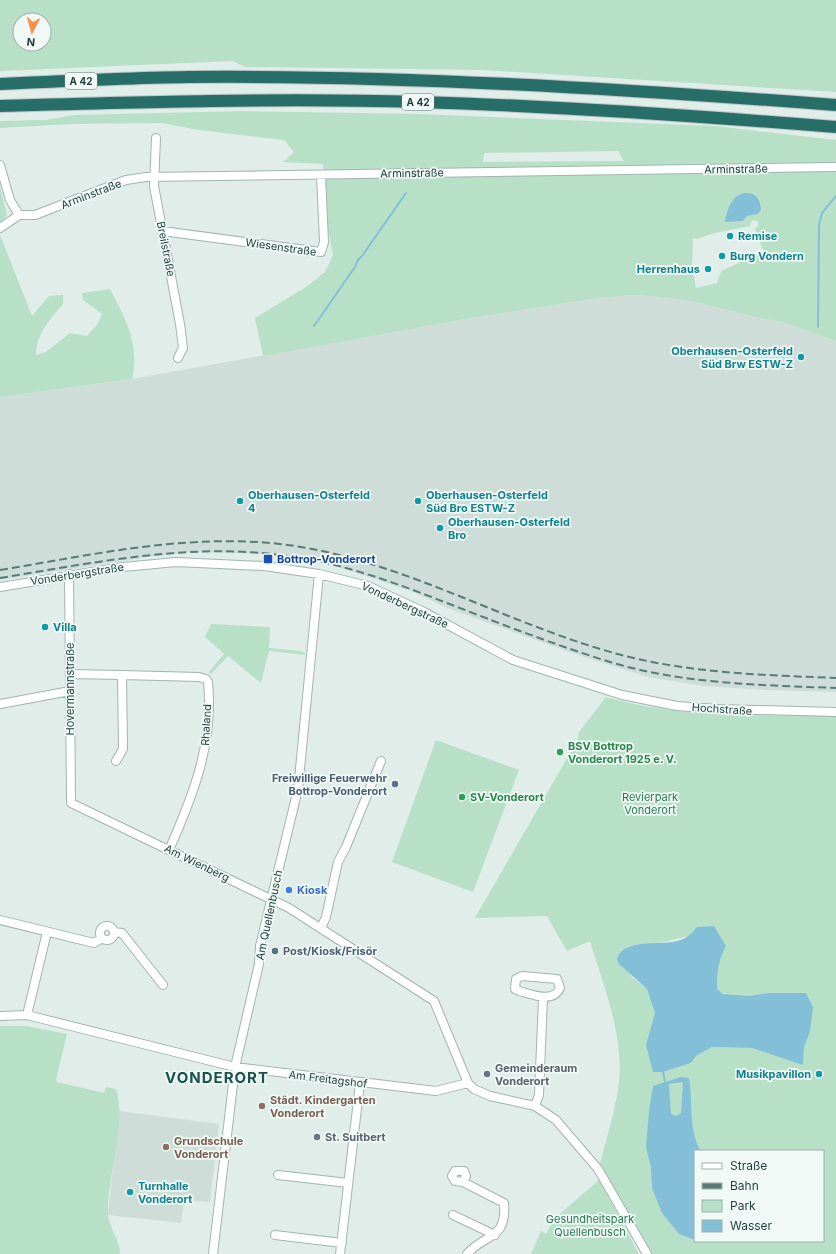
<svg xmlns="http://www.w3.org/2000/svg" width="836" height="1254" font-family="Inter,sans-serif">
<rect width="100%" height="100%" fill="#e0ede9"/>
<!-- built -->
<path fill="#ceddd8" d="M 632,295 L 663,297 L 695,302 L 759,318 L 783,322 L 836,341 L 836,692 L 766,690 L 703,686 L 648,677 L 578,655 L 447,608 L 411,591 L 326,563 L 273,554 L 190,552 L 154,556 L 0,580 L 0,397 L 132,379 L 465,319 L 599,298 Z
M 119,1111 L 219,1124 L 210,1202 L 184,1200 L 181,1223 L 108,1215 Z"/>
<!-- green -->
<path fill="#b7e0c7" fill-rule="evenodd" d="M 0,0 L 836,0 L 836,92 L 484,70 L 245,67 L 233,61 L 0,71 ZM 20,20 L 44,20 L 44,44 L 20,44 Z
M 244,111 L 416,114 L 715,126 L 836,140 L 836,341 L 783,322 L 759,318 L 695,302 L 663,297 L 632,295 L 599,298 L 465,319 L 263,356 L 255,318 L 306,287 L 325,272 L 333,255 L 327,224 L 323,164 L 283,162 L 294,152 L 284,140 L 199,130 L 161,123 L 70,124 L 0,128 L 0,121 L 46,120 L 74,115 ZM 618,151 L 624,161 L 483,162 L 484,153 ZM 754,220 L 758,222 L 758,226 L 755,229 L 762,248 L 767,253 L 763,257 L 758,254 L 721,271 L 717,283 L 696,288 L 692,267 L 693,238 L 697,239 L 715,233 L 750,226 L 751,222 Z
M 0,187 L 7,215 L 0,224 Z
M 0,235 L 32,316 L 49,296 L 63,295 L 63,304 C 50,319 36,334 36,355 L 46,352 L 70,333 L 87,336 L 97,325 L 102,314 L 83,300 L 82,293 L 110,289 C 126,319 140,346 132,379 L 0,397 Z
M 211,624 L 270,627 L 269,648 L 301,651 L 305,653 L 305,655 L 269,651 L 261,683 L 228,656 L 211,674 L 209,672 L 224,654 L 205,637 Z
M 606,697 C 680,718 760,716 836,715 L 836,1254 L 651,1254 L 600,1164 C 606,1140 614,1115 618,1090 C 626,1040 604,988 590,941 L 567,951 L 547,916 L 475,918 L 577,741 L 579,732 ZM 688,936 L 726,946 C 718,961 717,973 717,989 C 730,1001 752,995 768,993 L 810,1032 L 804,1047 L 803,1064 L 752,1048 L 712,1047 L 696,1056 L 691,1063 L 663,1072 L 653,1072 L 655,1013 L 647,989 L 631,976 L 628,946 L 639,944 L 656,944 ZM 695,1151 L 823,1151 L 823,1241 L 695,1241 Z
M 436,740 L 519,770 L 473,892 L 392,862 Z
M 0,1026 L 26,1026 L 67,1034 L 56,1080 L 57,1082 L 104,1093 L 106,1087 L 116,1089 C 127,1123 107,1177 108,1213 C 108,1226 120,1239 120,1254 L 0,1254 Z
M 599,1180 L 639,1254 L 531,1254 L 541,1231 L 546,1234 L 554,1219 Z"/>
<!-- water -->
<path fill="#83c0d7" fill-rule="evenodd" d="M 745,193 C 757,193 760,199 761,210 L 757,214 L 747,216 L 743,221 L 725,222 C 727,209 732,195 745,193 Z
M 714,926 L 726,946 C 718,961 717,973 717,989 L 723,994 L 748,996 L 768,993 L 806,993 L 813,1007 L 810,1032 L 804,1047 L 803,1065 L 752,1048 L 712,1047 L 696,1056 L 691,1063 L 663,1072 L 653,1072 L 646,1045 L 655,1013 L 647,989 L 619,964 L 617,959 C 627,933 668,951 688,936 C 691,934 694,930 697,927 Z
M 681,1077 L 689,1078 C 693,1101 688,1131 701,1151 L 695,1151 L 695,1240 L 679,1234 L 662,1213 L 652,1188 L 651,1167 L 646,1147 L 649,1111 L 653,1086 ZM 683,1082 L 681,1113 L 676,1116 L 671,1114 L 669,1084 Z"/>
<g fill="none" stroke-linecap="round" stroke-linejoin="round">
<!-- stream -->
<path stroke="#83c0d7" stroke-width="2" d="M 314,326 L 355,267 L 358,260 L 362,256 L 406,193
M 818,327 L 819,225 L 822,213 L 836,196
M 663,1072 L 665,1081"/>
<defs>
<path id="minor" d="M 156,138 L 154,186 L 180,324 L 183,348 L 178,358
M 0,165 L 10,200 L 19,215
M 0,228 L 19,215 L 35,215 L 126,180 L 146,177 L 836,167
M 162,231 L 321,252 L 324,242 L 321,175
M 69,574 L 71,803 L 289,908 L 434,1001 L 468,1083
M 0,587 L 123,567 L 176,562 L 264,566 L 319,574 L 368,586 L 424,612 L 513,660 L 622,695 L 677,706 L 718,709 L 836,712
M 70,674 L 122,675 L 123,749 L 116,761
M 122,675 L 199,677 L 206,679 L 208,682 C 214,743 193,796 169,850
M 0,704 L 70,691
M 0,920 L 94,943 L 102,938
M100 933a7 7 0 1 1 14 0a7 7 0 1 1-14 0Z
M 321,928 L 326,917 L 338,862 L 346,847 L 381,761
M 114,932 L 122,933 L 163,985
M 522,976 L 557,979 L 560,988 C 553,1004 531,994 519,991 L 515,989 L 516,979 Z
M 27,1015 L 47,932
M 0,1016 L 27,1015 L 235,1067 L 436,1091 L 468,1083 L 474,1089 L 490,1096 L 535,1106 L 556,1120 L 598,1169 L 647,1254
M 535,1106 L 539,1095 L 543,998
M 278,1175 L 348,1183
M 463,1182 L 466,1176 L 464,1171 L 455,1171 L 452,1176 L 455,1181 L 463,1182 L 504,1203 C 507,1241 485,1233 467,1254
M 453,1215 L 495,1235
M 275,1235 L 342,1243
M 213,1254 L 235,1067 L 259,964 L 260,946 L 298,789 L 319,574
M 340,1254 L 360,1083"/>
<path id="motorway" d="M 0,84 C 63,81 126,78 189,77 C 403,75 622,89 836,105
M 0,106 C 140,102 280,98 420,102 C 559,106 698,116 836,127"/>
</defs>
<!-- minor casing -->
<use href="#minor" stroke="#a2b5b1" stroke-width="10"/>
<!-- motorway casing -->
<use href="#motorway" stroke="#c0c9c8" stroke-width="14"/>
<!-- minor -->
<use href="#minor" stroke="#fff" stroke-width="8"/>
<!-- motorway -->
<use href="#motorway" stroke="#286e68" stroke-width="12"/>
<!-- rail -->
<path stroke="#597b76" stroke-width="2" stroke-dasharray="8 4" stroke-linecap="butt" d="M 0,570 C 98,554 196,531 295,546 C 406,563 506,623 614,653 C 686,673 761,675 836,678
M 0,578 C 98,562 196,541 295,557 C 348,565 398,584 447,603 C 501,624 555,645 610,662 C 683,684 760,685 836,688"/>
</g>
<!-- markers -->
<g fill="#0f9aa8" stroke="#f1f9f6" stroke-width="1.5">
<circle cx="730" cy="236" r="4"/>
<circle cx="722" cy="256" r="4"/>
<circle cx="708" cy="269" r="4"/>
<circle cx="801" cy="357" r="4"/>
<circle cx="240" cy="501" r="4"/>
<circle cx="418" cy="501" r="4"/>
<circle cx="440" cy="528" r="4"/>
<circle cx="45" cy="627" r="4"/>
<circle cx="819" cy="1074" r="4"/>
<circle cx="130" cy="1192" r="4"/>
</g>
<rect fill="#1a4fb4" stroke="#f1f9f6" stroke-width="1.5" x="263" y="554" width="10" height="10" rx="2"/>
<g fill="#2e9e5b" stroke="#f1f9f6" stroke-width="1.5">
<circle cx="560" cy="752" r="4"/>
<circle cx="462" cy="797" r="4"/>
</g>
<g fill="#5c6f8a" stroke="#f1f9f6" stroke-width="1.5">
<circle cx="395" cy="784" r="4"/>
<circle cx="275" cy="951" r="4"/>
</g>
<circle fill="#3f7fe0" stroke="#f1f9f6" stroke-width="1.5" cx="289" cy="890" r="4"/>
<g fill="#6b7280" stroke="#f1f9f6" stroke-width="1.5">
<circle cx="487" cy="1074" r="4"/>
<circle cx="317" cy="1137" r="4"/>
</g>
<g fill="#8d6e63" stroke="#f1f9f6" stroke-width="1.5">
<circle cx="262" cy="1106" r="4"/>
<circle cx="166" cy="1147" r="4"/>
</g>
<g text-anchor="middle" stroke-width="3.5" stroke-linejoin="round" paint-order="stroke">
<!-- shield labels -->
<g fill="#f1f9f6" stroke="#5e7772" stroke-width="1">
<rect x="65" y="73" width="32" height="16" rx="3"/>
<rect x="402" y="94" width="32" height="16" rx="3"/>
</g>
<g font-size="10" font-weight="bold" fill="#1f3f3a">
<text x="81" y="85">A 42</text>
<text x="418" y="106">A 42</text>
</g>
<!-- street labels -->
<g font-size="11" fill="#1f3f3a" stroke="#f1f9f6">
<text transform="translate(736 169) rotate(-1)" y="4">Arminstraße</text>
<text transform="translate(412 173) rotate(-1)" y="4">Arminstraße</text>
<text transform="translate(91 194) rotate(-21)" y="4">Arminstraße</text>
<text transform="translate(281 247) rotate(8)" y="4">Wiesenstraße</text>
<text transform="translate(166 249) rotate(79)" y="4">Breilstraße</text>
<text transform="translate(77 574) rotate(-9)" y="4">Vonderbergstraße</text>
<text transform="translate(405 605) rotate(25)" y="4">Vonderbergstraße</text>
<text transform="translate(70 689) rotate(-90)" y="4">Hovermannstraße</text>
<text transform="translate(722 709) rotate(4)" y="4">Hochstraße</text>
<text transform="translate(206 725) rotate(-87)" y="4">Rhaland</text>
<text transform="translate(197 863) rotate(26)" y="4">Am Wienberg</text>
<text transform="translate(269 915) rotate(-78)" y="4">Am Quellenbusch</text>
<text transform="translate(328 1079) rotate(7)" y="4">Am Freitagshof</text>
</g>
<!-- culture labels -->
<g font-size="11" font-weight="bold" fill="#0d838f" stroke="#f1f9f6" text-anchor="start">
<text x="738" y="240">Remise</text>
<text x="730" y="260">Burg Vondern</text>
<text x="700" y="273" text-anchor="end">Herrenhaus</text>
<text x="793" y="355" text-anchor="end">Oberhausen-Osterfeld<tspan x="793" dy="13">Süd Brw ESTW-Z</tspan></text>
<text x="248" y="499">Oberhausen-Osterfeld<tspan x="248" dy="13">4</tspan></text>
<text x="426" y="499">Oberhausen-Osterfeld<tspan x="426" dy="13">Süd Bro ESTW-Z</tspan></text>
<text x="448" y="526">Oberhausen-Osterfeld<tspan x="448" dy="13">Bro</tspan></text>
<text x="53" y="631">Villa</text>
<text x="811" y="1078" text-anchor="end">Musikpavillon</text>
<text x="138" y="1190">Turnhalle<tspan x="138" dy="13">Vonderort</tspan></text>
</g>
<!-- transit labels -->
<g font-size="11" font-weight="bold" fill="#164399" stroke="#f1f9f6" text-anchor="start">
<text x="277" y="563">Bottrop-Vonderort</text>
</g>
<!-- leisure labels -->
<g font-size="11" font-weight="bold" fill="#27864d" stroke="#f1f9f6" text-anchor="start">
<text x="568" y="750">BSV Bottrop<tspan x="568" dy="13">Vonderort 1925 e. V.</tspan></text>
<text x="470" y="801">SV-Vonderort</text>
</g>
<!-- service labels -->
<g font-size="11" font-weight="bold" fill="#4e5e75" stroke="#f1f9f6" text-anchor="end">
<text x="387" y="782">Freiwillige Feuerwehr<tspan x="387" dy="13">Bottrop-Vonderort</tspan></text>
<text x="283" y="955" text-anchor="start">Post/Kiosk/Frisör</text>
</g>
<!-- park labels -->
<g font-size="11" fill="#257a50" stroke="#f1f9f6">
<text x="650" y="801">Revierpark<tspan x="650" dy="13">Vonderort</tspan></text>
<text x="590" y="1223">Gesundheitspark<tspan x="590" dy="13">Quellenbusch</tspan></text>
</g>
<!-- shop labels -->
<g font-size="11" font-weight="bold" fill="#366cbe" stroke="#f1f9f6" text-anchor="start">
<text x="297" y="894">Kiosk</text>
</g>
<!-- worship labels -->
<g font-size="11" font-weight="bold" fill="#5b616d" stroke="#f1f9f6" text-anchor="start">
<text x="495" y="1072">Gemeinderaum<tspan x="495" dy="13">Vonderort</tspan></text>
<text x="325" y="1141">St. Suitbert</text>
</g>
<!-- education labels -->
<g font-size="11" font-weight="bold" fill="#785e54" stroke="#f1f9f6" text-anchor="start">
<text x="270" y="1104">Städt. Kindergarten<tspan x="270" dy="13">Vonderort</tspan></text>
<text x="174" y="1145">Grundschule<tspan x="174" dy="13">Vonderort</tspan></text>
</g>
<!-- district labels -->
<g font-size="15" font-weight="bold" letter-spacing="1" fill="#19534c" stroke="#f1f9f6">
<text x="217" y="1083">VONDERORT</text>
</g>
</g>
<!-- legend -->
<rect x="694" y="1150" width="130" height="92" fill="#f1f9f6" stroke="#9dafab"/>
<rect x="702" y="1163" width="20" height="6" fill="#ffffff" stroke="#9dafab"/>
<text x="730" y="1170" font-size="12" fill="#1f3f3a">Straße</text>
<rect x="702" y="1183" width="20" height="6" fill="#597b76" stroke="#9dafab"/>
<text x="730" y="1190" font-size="12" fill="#1f3f3a">Bahn</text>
<rect x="702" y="1200" width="20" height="12" fill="#b7e0c7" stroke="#9dafab"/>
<text x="730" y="1210" font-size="12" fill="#1f3f3a">Park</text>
<rect x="702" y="1220" width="20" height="12" fill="#83c0d7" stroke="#9dafab"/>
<text x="730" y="1230" font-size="12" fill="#1f3f3a">Wasser</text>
<!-- north arrow -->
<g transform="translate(32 32) rotate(186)"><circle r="19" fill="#f1f9f6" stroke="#9dafab"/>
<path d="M0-3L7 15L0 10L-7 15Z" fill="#ff8d4c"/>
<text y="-6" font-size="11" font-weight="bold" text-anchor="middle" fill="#1f3f3a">N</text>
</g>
</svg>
